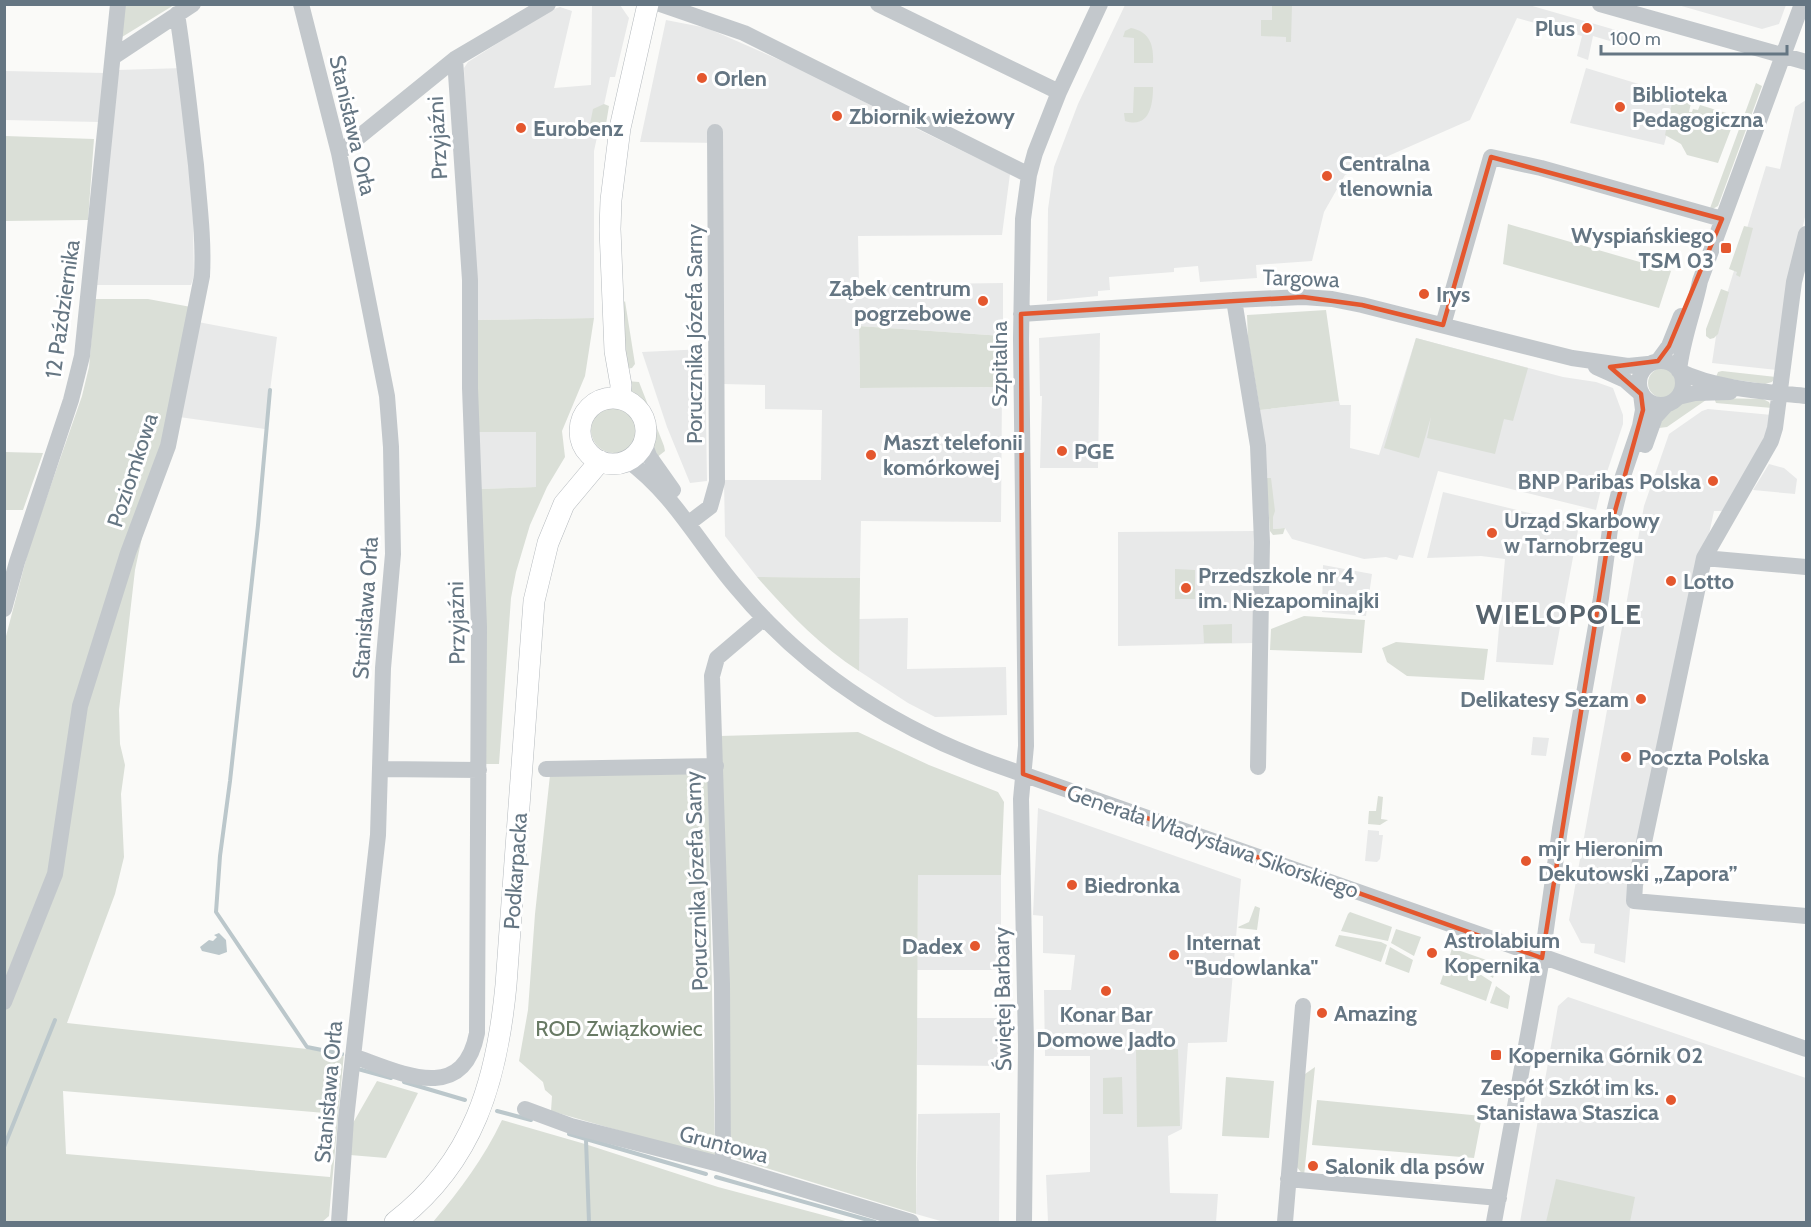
<svg xmlns="http://www.w3.org/2000/svg" width="1811" height="1227" font-family="Cabin,sans-serif">
<rect width="100%" height="100%" fill="#fafaf8"/>
<!-- built -->
<path fill="#e8e9e9" d="M 592,5 L 620,5 L 629,18 L 615,77 L 610,77 L 594,151 L 594,318 L 474,320 L 464,68 L 468,62 L 509,36 L 548,11 L 560,7 L 572,11 L 554,88 L 591,85 Z
M 1125,5 L 1529,5 L 1626,33 L 1623,45 L 1593,36 L 1588,60 L 1577,56 L 1582,36 L 1517,18 L 1470,120 L 1345,175 L 1324,212 L 1312,261 L 1256,265 L 1257,278 L 1200,282 L 1198,266 L 1174,268 L 1174,272 L 1109,277 L 1110,290 L 1098,291 L 1098,296 L 1047,301 L 1048,209 L 1054,167 L 1078,104 Z
M 1678,5 L 1786,4 L 1786,5 L 1779,24 L 1762,29 Z
M 666,20 L 707,28 L 805,71 L 907,124 L 1010,174 L 1002,235 L 858,236 L 859,285 L 1003,283 L 1003,336 L 859,326 L 860,388 L 1002,387 L 1001,522 L 861,521 L 860,578 L 757,577 L 725,536 L 724,480 L 821,480 L 822,410 L 765,409 L 765,385 L 723,384 L 723,143 L 640,142 Z
M 184,68 L 192,166 L 194,276 L 191,285 L 97,285 L 117,70 Z
M 1586,68 L 1642,85 L 1641,90 L 1676,100 L 1664,145 L 1570,123 Z
M 5,71 L 105,73 L 99,122 L 5,120 Z
M 1806,100 L 1806,213 L 1789,284 L 1777,370 L 1712,363 L 1718,323 L 1766,166 L 1780,169 L 1795,107 Z
M 198,322 L 277,337 L 265,429 L 179,417 Z
M 1100,333 L 1098,468 L 1040,468 L 1042,396 L 1040,396 L 1039,338 Z
M 1416,338 L 1563,377 L 1596,382 L 1613,388 L 1623,415 L 1623,424 L 1600,493 L 1596,510 L 1438,471 L 1413,558 L 1399,555 L 1397,560 L 1386,557 L 1364,559 L 1292,539 L 1285,528 L 1273,529 L 1260,410 L 1339,401 L 1340,405 L 1351,405 L 1350,448 L 1379,455 Z
M 705,349 L 707,481 L 690,483 L 667,427 L 642,352 Z
M 1708,409 L 1772,415 L 1768,436 L 1722,511 L 1714,511 L 1631,898 L 1625,963 L 1594,953 L 1595,944 L 1581,943 L 1569,920 L 1644,506 L 1669,434 L 1702,411 Z
M 536,431 L 537,487 L 479,489 L 478,432 Z
M 1769,464 L 1784,468 L 1797,479 L 1795,494 L 1753,490 Z
M 1443,492 L 1579,525 L 1553,665 L 1496,662 L 1505,559 L 1481,556 L 1427,558 Z
M 1255,531 L 1254,643 L 1118,646 L 1118,532 Z
M 1323,565 L 1372,574 L 1366,616 L 1322,612 Z
M 908,618 L 907,669 L 1006,667 L 1007,715 L 935,717 L 908,703 L 859,671 L 859,619 Z
M 1533,737 L 1549,738 L 1546,756 L 1531,755 Z
M 1038,808 L 1241,879 L 1227,1042 L 1188,1043 L 1182,1129 L 1168,1136 L 1170,1193 L 1218,1194 L 1216,1222 L 1048,1222 L 1046,1175 L 1090,1172 L 1090,1056 L 1045,1056 L 1044,990 L 1071,990 L 1075,955 L 1043,953 L 1043,916 L 1033,915 Z
M 1368,830 L 1379,831 L 1379,835 L 1383,835 L 1380,859 L 1377,862 L 1365,861 Z
M 918,875 L 1001,875 L 1001,970 L 917,970 Z
M 1568,997 L 1806,1078 L 1806,1222 L 1520,1222 L 1558,1006 Z
M 917,1018 L 1000,1018 L 1000,1066 L 917,1065 Z
M 1000,1113 L 999,1222 L 944,1222 L 916,1214 L 918,1114 Z"/>
<!-- green -->
<path fill="#dadfd7" fill-rule="evenodd" d="M 122,5 L 174,5 L 122,37 Z
M 1272,5 L 1292,5 L 1291,42 L 1286,42 L 1286,37 L 1261,36 L 1261,20 L 1272,20 Z
M 1131,28 C 1150,32 1154,45 1153,63 L 1134,63 L 1134,38 L 1123,37 L 1125,31 Z
M 1756,83 L 1762,86 L 1718,206 L 1709,211 Z
M 1134,87 L 1153,87 C 1153,104 1150,129 1125,121 L 1124,113 L 1133,113 Z
M 1673,98 L 1691,103 L 1689,112 L 1692,112 L 1693,109 L 1698,110 L 1700,105 L 1736,116 L 1718,163 L 1687,155 L 1681,144 L 1665,135 Z
M 604,104 L 609,106 L 605,130 L 590,124 L 593,109 Z
M 5,136 L 94,139 L 88,220 L 5,221 Z
M 1508,224 L 1671,271 L 1659,308 L 1503,264 Z
M 1744,226 L 1753,228 L 1740,277 L 1736,275 L 1737,272 L 1729,269 Z
M 1721,289 L 1729,292 L 1718,334 L 1714,338 L 1710,339 L 1706,336 L 1706,329 Z
M 95,299 L 148,299 L 191,307 L 135,570 L 119,710 L 120,744 L 125,765 L 121,794 L 124,857 L 115,894 L 67,1023 L 344,1053 L 329,1216 L 322,1222 L 5,1222 L 5,640 L 29,548 L 82,396 L 89,367 ZM 63,1091 L 337,1114 L 330,1177 L 66,1154 Z
M 625,301 L 635,364 L 632,368 L 626,369 L 621,305 Z
M 1326,310 L 1339,401 L 1260,410 L 1248,339 L 1247,315 Z
M 594,318 L 585,376 L 562,431 L 565,457 L 547,487 L 530,525 L 516,572 L 511,598 L 499,764 L 485,764 L 479,489 L 536,487 L 536,432 L 478,432 L 474,320 Z
M 859,326 L 1003,336 L 1002,387 L 860,388 Z
M 1416,338 L 1528,368 L 1513,421 L 1504,419 L 1495,454 L 1427,438 L 1431,417 L 1419,458 L 1384,448 Z
M1648 383a15 15 0 1 1 30 0a15 15 0 1 1-30 0Z
M 1722,371 L 1776,377 L 1772,382 L 1765,384 L 1716,377 L 1718,372 Z
M 626,381 L 639,382 L 664,446 L 665,451 L 656,458 L 650,440 L 651,421 L 648,412 L 629,391 Z
M 1714,398 L 1763,399 L 1769,402 L 1772,408 L 1716,403 Z
M 1686,400 L 1706,400 L 1667,427 L 1659,428 L 1659,421 L 1668,411 Z
M591 430a23 23 0 1 1 46 0a23 23 0 1 1-46 0Z
M 5,452 L 43,453 L 23,510 L 5,510 Z
M 1266,478 L 1271,478 L 1275,511 L 1273,517 L 1273,529 L 1285,528 L 1283,534 L 1273,535 L 1270,531 Z
M 1175,569 L 1195,570 L 1195,599 L 1175,599 Z
M 757,577 L 860,578 L 859,671 C 820,646 787,611 757,577 Z
M 1304,616 L 1365,620 L 1362,653 L 1270,650 L 1271,629 Z
M 1232,624 L 1232,643 L 1204,643 L 1203,625 Z
M 1396,642 L 1488,649 L 1484,680 L 1407,676 L 1387,662 L 1382,648 Z
M 858,732 L 929,765 L 998,792 L 1004,802 L 1001,875 L 918,875 L 916,1214 L 730,1157 L 720,736 Z
M 708,770 L 715,1156 L 697,1153 L 551,1111 L 552,1096 L 545,1090 L 543,1082 L 519,1061 L 528,1010 L 535,914 L 550,775 Z
M 1378,796 L 1383,797 L 1381,819 L 1388,820 L 1380,825 L 1368,824 L 1369,811 L 1376,811 Z
M 1255,906 L 1260,908 L 1257,930 L 1239,928 L 1238,927 L 1249,922 Z
M 1350,912 L 1392,927 L 1388,941 L 1341,931 L 1348,914 Z
M 1396,929 L 1421,937 L 1414,956 L 1391,943 Z
M 1339,935 L 1381,942 L 1387,945 L 1381,962 L 1335,946 Z
M 1390,947 L 1413,960 L 1409,973 L 1385,964 Z
M 1452,948 L 1498,964 L 1493,978 L 1476,967 L 1447,964 L 1448,961 L 1452,960 L 1454,955 L 1450,955 Z
M 1445,969 L 1475,971 L 1492,982 L 1486,1001 L 1440,984 Z
M 1496,986 L 1510,996 L 1508,1009 L 1490,1003 Z
M 1136,1049 L 1178,1049 L 1180,1126 L 1137,1127 Z
M 1315,1067 L 1304,1176 L 1296,1166 L 1305,1074 Z
M 1122,1077 L 1123,1114 L 1103,1114 L 1103,1078 Z
M 1226,1077 L 1274,1081 L 1269,1138 L 1222,1136 Z
M 377,1081 L 418,1093 L 386,1158 L 350,1155 L 353,1123 Z
M 1317,1100 L 1482,1116 L 1474,1158 L 1312,1145 Z
M 502,1120 L 585,1144 L 718,1187 L 849,1222 L 433,1222 C 460,1190 484,1158 502,1120 Z
M 1556,1179 L 1635,1197 L 1630,1222 L 1546,1222 Z"/>
<!-- water -->
<path fill="#bbc7cb" d="M 219,933 L 226,940 L 227,952 L 219,955 L 202,951 L 200,947 L 209,940 L 213,941 L 217,937 L 214,935 Z"/>
<g fill="none" stroke-linecap="round" stroke-linejoin="round">
<!-- stream -->
<path stroke="#bbc7cb" stroke-width="4" d="M 270,390 L 258,525 L 230,781 L 220,856 L 216,912 L 307,1047 L 342,1054
M 358,1069 L 391,1078
M 404,1082 L 465,1100
M 497,1111 L 531,1120
M 569,1134 L 706,1174
M 586,1140 L 589,1222
M 4,1147 L 55,1020
M 716,1177 L 875,1222"/>
<defs>
<path id="major" d="M 620,398 L 621,385 L 615,351 L 610,229 L 611,200 L 620,128 L 648,4
M580 431a33 33 0 1 1 66 0a33 33 0 1 1-66 0Z
M 395,1222 C 474,1162 497,1080 506,985 L 534,601 L 548,543 L 564,504 L 600,461"/>
</defs>
<!-- major casing -->
<use href="#major" stroke="#b5babe" stroke-width="22"/>
<!-- minor -->
<path stroke="#c3c8cc" stroke-width="16" d="M 301,4 L 339,153 L 387,396 L 391,447 L 393,554 L 383,668 L 378,835 L 346,1119 L 339,1222
M 660,4 L 744,33 L 1029,175
M 878,4 L 1059,92
M 1600,4 L 1806,62
M 113,57 L 193,4
M 339,153 L 455,59 L 548,4
M 1806,234 L 1794,282 L 1775,428 L 1771,441 L 1704,558 L 1635,885 L 1634,901 L 1806,916
M 1234,300 L 1258,446 L 1262,542 L 1258,767
M 1021,314 L 1234,300 L 1303,297 L 1332,299 L 1362,305 L 1572,358 L 1628,366 L 1648,364
M 1443,325 L 1491,157 L 1541,168 L 1722,219
M1639 383a22 22 0 1 1 44 0a22 22 0 1 1-44 0Z
M 1658,361 L 1669,346 L 1681,316
M 1596,367 L 1625,380 L 1641,394
M 1679,371 C 1682,340 1694,311 1700,281 L 1802,4
M 1679,371 C 1715,389 1767,392 1806,396
M 1678,397 L 1695,393 L 1730,392
M 644,442 L 649,456 L 673,490
M 1645,445 L 1655,417 L 1666,405
M 627,460 C 674,494 699,544 736,587 C 805,670 890,726 991,763 L 1806,1049
M 689,523 L 710,507 L 717,482 L 715,132
M 1704,558 L 1806,567
M 4,609 L 17,562 L 71,400 L 82,356 L 118,4
M 381,769 L 479,770
M 546,769 L 716,766
M 4,1002 L 55,874 L 80,706 L 128,553 L 168,446 L 202,276 C 204,239 199,202 196,165 C 190,115 185,64 177,14
M 353,1056 C 399,1072 463,1106 477,1033 L 479,627 L 470,388 L 470,280 L 455,59
M 525,1109 L 571,1126 L 723,1165 L 911,1222
M 723,1165 L 722,984 L 712,676 L 717,658 L 764,618
M 1288,1179 L 1499,1198
M 1024,1222 L 1026,1045 L 1021,799 L 1026,746 L 1021,339 L 1023,219 L 1029,175 L 1035,153 L 1059,92 L 1100,4
M 1285,1222 L 1303,1006
M 1494,1222 L 1542,958 L 1560,829 L 1601,598 L 1610,529 L 1623,476 L 1640,426 L 1643,410 L 1641,394"/>
<!-- major -->
<use href="#major" stroke="#fff" stroke-width="21"/>
</g>
<!-- marked area -->
<path fill="none" stroke="#e4572e" stroke-width="4.5" stroke-linejoin="round" d="M 1491,157 L 1722,219 L 1669,346 L 1658,361 L 1610,367 L 1641,394 L 1643,410 L 1610,529 L 1542,958 L 1023,774 L 1021,314 L 1303,297 L 1362,305 L 1443,325 Z"/>
<!-- markers -->
<g fill="#e4572e" stroke="#fff" stroke-width="2">
<circle cx="1587" cy="28" r="6"/>
<circle cx="702" cy="78" r="6"/>
<circle cx="1620" cy="107" r="6"/>
<circle cx="837" cy="116" r="6"/>
<circle cx="521" cy="128" r="6"/>
<circle cx="1327" cy="176" r="6"/>
<rect x="1720" y="242" width="12" height="12" rx="3"/>
<circle cx="1424" cy="294" r="6"/>
<circle cx="983" cy="301" r="6"/>
<circle cx="1062" cy="451" r="6"/>
<circle cx="871" cy="455" r="6"/>
<circle cx="1713" cy="481" r="6"/>
<circle cx="1492" cy="533" r="6"/>
<circle cx="1671" cy="581" r="6"/>
<circle cx="1186" cy="588" r="6"/>
<circle cx="1641" cy="699" r="6"/>
<circle cx="1626" cy="757" r="6"/>
<circle cx="1526" cy="861" r="6"/>
<circle cx="1072" cy="885" r="6"/>
<circle cx="975" cy="946" r="6"/>
<circle cx="1432" cy="953" r="6"/>
<circle cx="1174" cy="955" r="6"/>
<circle cx="1106" cy="991" r="6"/>
<circle cx="1322" cy="1013" r="6"/>
<rect x="1490" y="1049" width="12" height="12" rx="3"/>
<circle cx="1671" cy="1100" r="6"/>
<circle cx="1313" cy="1166" r="6"/>
</g>
<g text-anchor="middle" stroke-width="6" stroke-linejoin="round" paint-order="stroke">
<!-- poi labels -->
<g font-size="22" font-weight="bold" fill="#657683" stroke="#fff" text-anchor="start">
<text x="1575" y="36" text-anchor="end">Plus</text>
<text x="714" y="86">Orlen</text>
<text x="1632" y="102">Biblioteka<tspan x="1632" dy="25">Pedagogiczna</tspan></text>
<text x="849" y="124">Zbiornik wieżowy</text>
<text x="533" y="136">Eurobenz</text>
<text x="1339" y="171">Centralna<tspan x="1339" dy="25">tlenownia</tspan></text>
<text x="1714" y="243" text-anchor="end">Wyspiańskiego<tspan x="1714" dy="25">TSM 03</tspan></text>
<text x="971" y="296" text-anchor="end">Ząbek centrum<tspan x="971" dy="25">pogrzebowe</tspan></text>
<text x="1436" y="302">Irys</text>
<text x="883" y="450">Maszt telefonii<tspan x="883" dy="25">komórkowej</tspan></text>
<text x="1074" y="459">PGE</text>
<text x="1701" y="489" text-anchor="end">BNP Paribas Polska</text>
<text x="1504" y="528">Urząd Skarbowy<tspan x="1504" dy="25">w Tarnobrzegu</tspan></text>
<text x="1198" y="583">Przedszkole nr 4<tspan x="1198" dy="25">im. Niezapominajki</tspan></text>
<text x="1683" y="589">Lotto</text>
<text x="1629" y="707" text-anchor="end">Delikatesy Sezam</text>
<text x="1638" y="765">Poczta Polska</text>
<text x="1538" y="856">mjr Hieronim<tspan x="1538" dy="25">Dekutowski „Zapora”</tspan></text>
<text x="1084" y="893">Biedronka</text>
<text x="1444" y="948">Astrolabium<tspan x="1444" dy="25">Kopernika</tspan></text>
<text x="1186" y="950">Internat<tspan x="1186" dy="25">"Budowlanka"</tspan></text>
<text x="963" y="954" text-anchor="end">Dadex</text>
<text x="1334" y="1021">Amazing</text>
<text x="1106" y="1022" text-anchor="middle">Konar Bar<tspan x="1106" dy="25">Domowe Jadło</tspan></text>
<text x="1508" y="1063">Kopernika Górnik 02</text>
<text x="1659" y="1095" text-anchor="end">Zespół Szkół im ks.<tspan x="1659" dy="25">Stanisława Staszica</tspan></text>
<text x="1325" y="1174">Salonik dla psów</text>
</g>
<!-- street labels -->
<g font-size="22" fill="#657683" stroke="#fff">
<text transform="translate(353 125) rotate(77)" y="8">Stanisława Orła</text>
<text transform="translate(437 138) rotate(-93)" y="8">Przyjaźni</text>
<text transform="translate(1301 278) rotate(2)" y="8">Targowa</text>
<text transform="translate(62 309) rotate(-82)" y="8">12 Października</text>
<text transform="translate(694 334) rotate(-90)" y="8">Porucznika Józefa Sarny</text>
<text transform="translate(999 364) rotate(-90)" y="8">Szpitalna</text>
<text transform="translate(132 470) rotate(-72)" y="8">Poziomkowa</text>
<text transform="translate(365 608) rotate(-86)" y="8">Stanisława Orła</text>
<text transform="translate(456 623) rotate(-91)" y="8">Przyjaźni</text>
<text transform="translate(1213 841) rotate(19)" y="8">Generała Władysława Sikorskiego</text>
<text transform="translate(515 871) rotate(-86)" y="8">Podkarpacka</text>
<text transform="translate(696 881) rotate(-92)" y="8">Porucznika Józefa Sarny</text>
<text transform="translate(1002 999) rotate(-91)" y="8">Świętej Barbary</text>
<text transform="translate(328 1092) rotate(-85)" y="8">Stanisława Orła</text>
<text transform="translate(724 1144) rotate(15)" y="8">Gruntowa</text>
</g>
<!-- park labels -->
<g font-size="22" fill="#687a64" stroke="#fff">
<text x="619" y="1036">ROD Związkowiec</text>
</g>
<!-- district labels -->
<g font-size="28" font-weight="bold" letter-spacing="1.5" fill="#57646e" stroke="#fff">
<text x="1559" y="624">WIELOPOLE</text>
</g>
</g>
<!-- border -->
<rect width="1811" height="1227" fill="none" stroke="#657683" stroke-width="12"/>
<!-- scale -->
<path d="M1601 45v9h186v-9" fill="none" stroke="#657683" stroke-width="3"/>
<text x="1610" y="45" font-size="18" fill="#657683" stroke="#ffffff" stroke-width="4.5" paint-order="stroke">100 m</text>
</svg>
